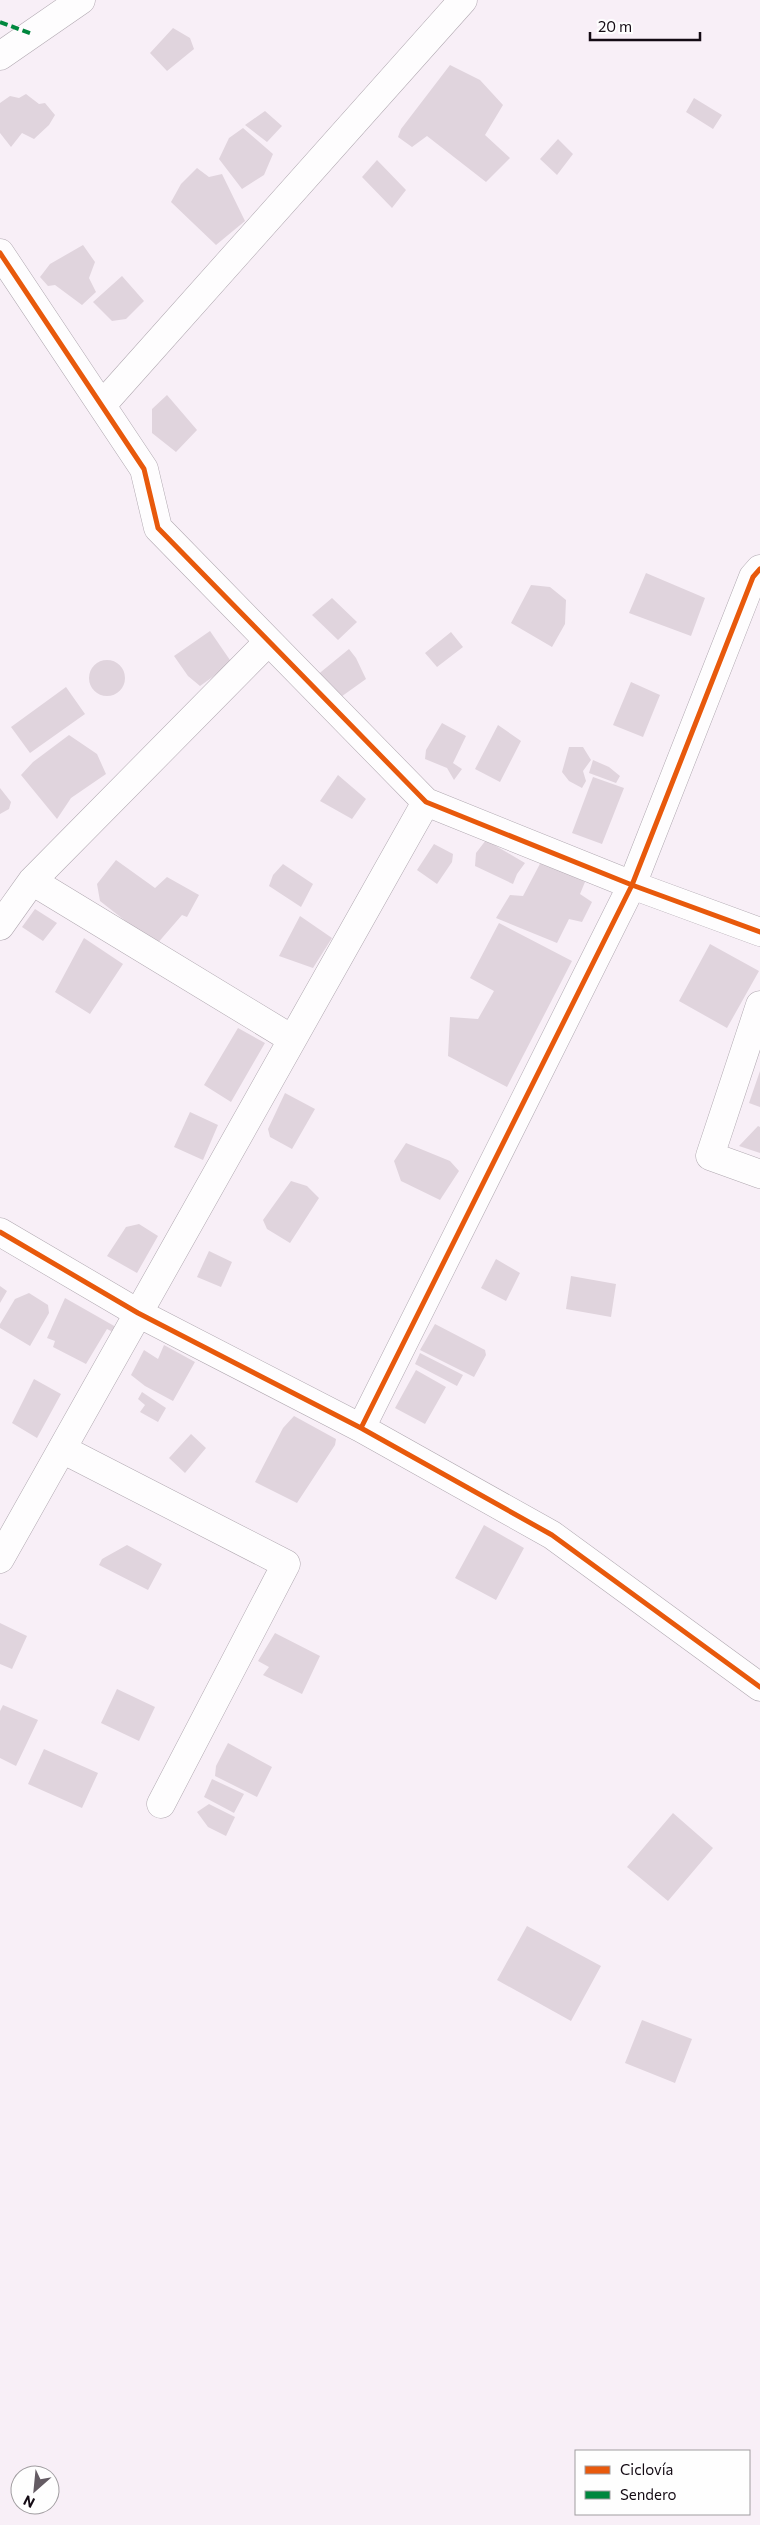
<svg xmlns="http://www.w3.org/2000/svg" width="760" height="2525" font-family="Commissioner,sans-serif">
<rect width="100%" height="100%" fill="#f8eff7"/>
<!-- building -->
<path fill="#e0d4dd" d="M 173,28 L 190,38 L 194,49 L 167,71 L 150,53 Z
M 450,65 L 480,80 L 503,105 L 485,135 L 510,158 L 486,182 L 427,136 L 412,147 L 398,137 L 401,129 Z
M 26,94 L 39,104 L 45,103 L 55,115 L 49,125 L 34,139 L 22,133 L 11,147 L 0,133 L 0,103 L 10,96 L 19,98 Z
M 694,98 L 722,115 L 713,129 L 686,112 Z
M 265,111 L 282,126 L 267,142 L 245,125 Z
M 243,128 L 273,154 L 264,175 L 242,189 L 219,159 L 229,138 Z
M 558,139 L 573,154 L 557,175 L 540,159 Z
M 377,160 L 406,190 L 392,208 L 362,177 Z
M 197,168 L 209,177 L 222,174 L 245,221 L 216,245 L 171,202 L 181,184 Z
M 83,245 L 95,262 L 89,278 L 96,292 L 82,305 L 55,285 L 48,286 L 40,277 L 50,264 Z
M 122,276 L 144,301 L 126,319 L 112,321 L 93,302 Z
M 167,395 L 197,430 L 176,452 L 152,433 L 152,409 Z
M 646,573 L 705,598 L 691,636 L 629,613 Z
M 531,585 L 550,587 L 566,600 L 565,624 L 552,647 L 511,623 Z
M 332,598 L 357,622 L 338,640 L 312,615 Z
M 210,631 L 232,663 L 200,686 L 188,676 L 174,656 Z
M 451,632 L 463,647 L 437,667 L 425,653 Z
M 349,649 L 356,658 L 366,679 L 338,699 L 316,676 Z
M89 678a18 18 0 1 1 36 0a18 18 0 1 1-36 0Z
M 631,682 L 660,695 L 643,737 L 613,725 Z
M 66,687 L 85,714 L 30,753 L 11,727 Z
M 442,723 L 466,736 L 453,763 L 462,769 L 454,780 L 447,768 L 425,759 L 426,750 Z
M 498,725 L 521,741 L 500,782 L 475,769 Z
M 69,735 L 97,754 L 106,774 L 71,798 L 57,819 L 21,775 L 33,762 Z
M 569,747 L 583,747 L 591,760 L 583,771 L 586,781 L 582,788 L 569,781 L 562,772 Z
M 593,760 L 609,767 L 620,776 L 616,783 L 589,773 Z
M 338,775 L 366,799 L 352,819 L 320,801 Z
M 593,777 L 624,788 L 602,844 L 572,833 Z
M 0,788 L 11,802 L 9,809 L 0,814 Z
M 486,840 L 525,863 L 517,874 L 513,884 L 475,866 L 476,853 Z
M 434,844 L 453,854 L 452,862 L 437,884 L 417,870 Z
M 116,860 L 155,888 L 167,877 L 199,895 L 187,917 L 182,915 L 156,945 L 100,901 L 97,884 Z
M 542,860 L 585,882 L 580,894 L 592,902 L 582,922 L 569,919 L 557,943 L 496,918 L 510,895 L 523,896 Z
M 283,864 L 313,884 L 301,907 L 269,886 L 273,875 Z
M 35,909 L 57,923 L 43,941 L 22,927 Z
M 300,916 L 332,938 L 313,968 L 279,956 Z
M 499,923 L 572,961 L 507,1087 L 448,1056 L 450,1017 L 478,1019 L 494,991 L 470,978 Z
M 84,938 L 123,964 L 90,1014 L 55,992 Z
M 710,944 L 759,971 L 727,1028 L 679,1001 Z
M 238,1028 L 265,1043 L 231,1102 L 204,1085 Z
M 760,1071 L 760,1107 L 749,1103 Z
M 285,1093 L 315,1109 L 292,1149 L 270,1137 L 268,1129 Z
M 190,1112 L 218,1125 L 203,1160 L 174,1147 Z
M 758,1126 L 760,1127 L 760,1153 L 739,1146 Z
M 406,1143 L 450,1161 L 459,1171 L 440,1200 L 401,1181 L 394,1161 Z
M 291,1181 L 307,1186 L 319,1198 L 290,1243 L 267,1229 L 263,1220 Z
M 139,1224 L 158,1236 L 137,1273 L 107,1256 L 126,1227 Z
M 209,1251 L 232,1262 L 221,1287 L 197,1277 Z
M 496,1259 L 520,1273 L 506,1301 L 481,1288 Z
M 571,1276 L 616,1284 L 611,1317 L 566,1309 Z
M 0,1286 L 7,1291 L 0,1303 Z
M 29,1293 L 48,1305 L 49,1313 L 30,1346 L 0,1328 L 0,1324 L 15,1299 Z
M 65,1298 L 116,1327 L 115,1333 L 107,1329 L 86,1364 L 53,1347 L 55,1341 L 47,1338 Z
M 435,1324 L 485,1350 L 486,1355 L 474,1377 L 420,1350 Z
M 164,1345 L 195,1362 L 173,1401 L 145,1386 L 131,1375 L 144,1350 L 158,1359 Z
M 420,1353 L 463,1375 L 457,1386 L 415,1364 Z
M 416,1370 L 446,1387 L 425,1424 L 395,1408 Z
M 34,1379 L 61,1394 L 37,1438 L 12,1423 Z
M 142,1392 L 166,1408 L 158,1422 L 140,1412 L 145,1405 L 138,1399 Z
M 294,1416 L 336,1439 L 335,1445 L 297,1503 L 255,1482 L 283,1428 Z
M 191,1434 L 206,1448 L 185,1473 L 169,1458 Z
M 484,1525 L 524,1548 L 496,1600 L 455,1578 Z
M 127,1545 L 162,1564 L 148,1590 L 99,1565 L 102,1559 Z
M 0,1623 L 27,1636 L 12,1669 L 0,1664 Z
M 275,1633 L 320,1656 L 302,1694 L 263,1675 L 269,1667 L 258,1661 Z
M 117,1689 L 155,1707 L 139,1741 L 101,1723 Z
M 3,1705 L 38,1720 L 16,1766 L 0,1758 L 0,1711 Z
M 228,1743 L 272,1767 L 257,1797 L 215,1776 L 216,1766 Z
M 44,1749 L 98,1773 L 82,1808 L 28,1784 Z
M 212,1779 L 244,1794 L 234,1813 L 204,1797 Z
M 209,1804 L 235,1817 L 226,1836 L 208,1827 L 197,1812 Z
M 673,1813 L 713,1848 L 668,1901 L 627,1867 Z
M 527,1926 L 601,1966 L 571,2021 L 497,1980 Z
M 642,2020 L 692,2039 L 675,2083 L 625,2063 Z"/>
<g fill="none" stroke-linecap="round" stroke-linejoin="round">
<defs>
<path id="minor" d="M 0,56 L 81,0
M 0,253 L 144,469 L 158,528 L 426,802 L 632,885 L 760,932
M 102,405 L 463,0
M 32,881 L 292,1039
M 0,926 L 32,881 L 268,642
M 760,1005 L 710,1156 L 760,1174
M 0,1232 L 138,1313 L 361,1428 L 552,1535 L 760,1687
M 361,1428 L 632,885 L 753,577 L 760,569
M 62,1449 L 286,1564 L 161,1804
M 0,1559 L 426,802"/>
</defs>
<!-- minor casing -->
<use href="#minor" stroke="#b0a8b0" stroke-width="29"/>
<!-- minor -->
<use href="#minor" stroke="#fefdfe" stroke-width="28"/>
<!-- quiet -->
<path stroke="#00873e" stroke-width="4" stroke-dasharray="8 4" stroke-linecap="butt" d="M 0,22 L 32,34"/>
<defs>
<path id="cycleway" d="M 0,253 L 144,469 L 158,528 L 426,802 L 632,885 L 760,932
M 0,1232 L 138,1313 L 361,1428 L 552,1535 L 760,1687
M 361,1428 L 632,885 L 753,577 L 760,569"/>
</defs>
<!-- cycleway casing -->
<use href="#cycleway" stroke="#fefefe" stroke-width="8"/>
<!-- cycleway -->
<use href="#cycleway" stroke="#e8590c" stroke-width="5"/>
</g>
<!-- legend -->
<rect x="575" y="2450" width="175" height="65" fill="#fefefe" stroke="#a09da0"/>
<rect x="585" y="2466" width="25" height="8" fill="#e8590c" stroke="#a09da0"/>
<text x="620" y="2475" font-size="15" fill="#140b14">Ciclovía</text>
<rect x="585" y="2491" width="25" height="8" fill="#00873e" stroke="#a09da0"/>
<text x="620" y="2500" font-size="15" fill="#140b14">Sendero</text>
<!-- north arrow -->
<g transform="translate(35 2490) rotate(207)"><circle r="24" fill="#fefefe" stroke="#a09da0"/>
<path d="M0-4L9 19L0 12L-9 19Z" fill="#645b63"/>
<text y="-8" font-size="14" font-weight="bold" text-anchor="middle" fill="#140b14">N</text>
</g>
<!-- scale -->
<path d="M590 32v8h110v-8" fill="none" stroke="#140b14" stroke-width="2.5"/>
<text x="598" y="32" font-size="15" fill="#140b14" stroke="#fefefe" stroke-width="4" paint-order="stroke">20 m</text>
</svg>
